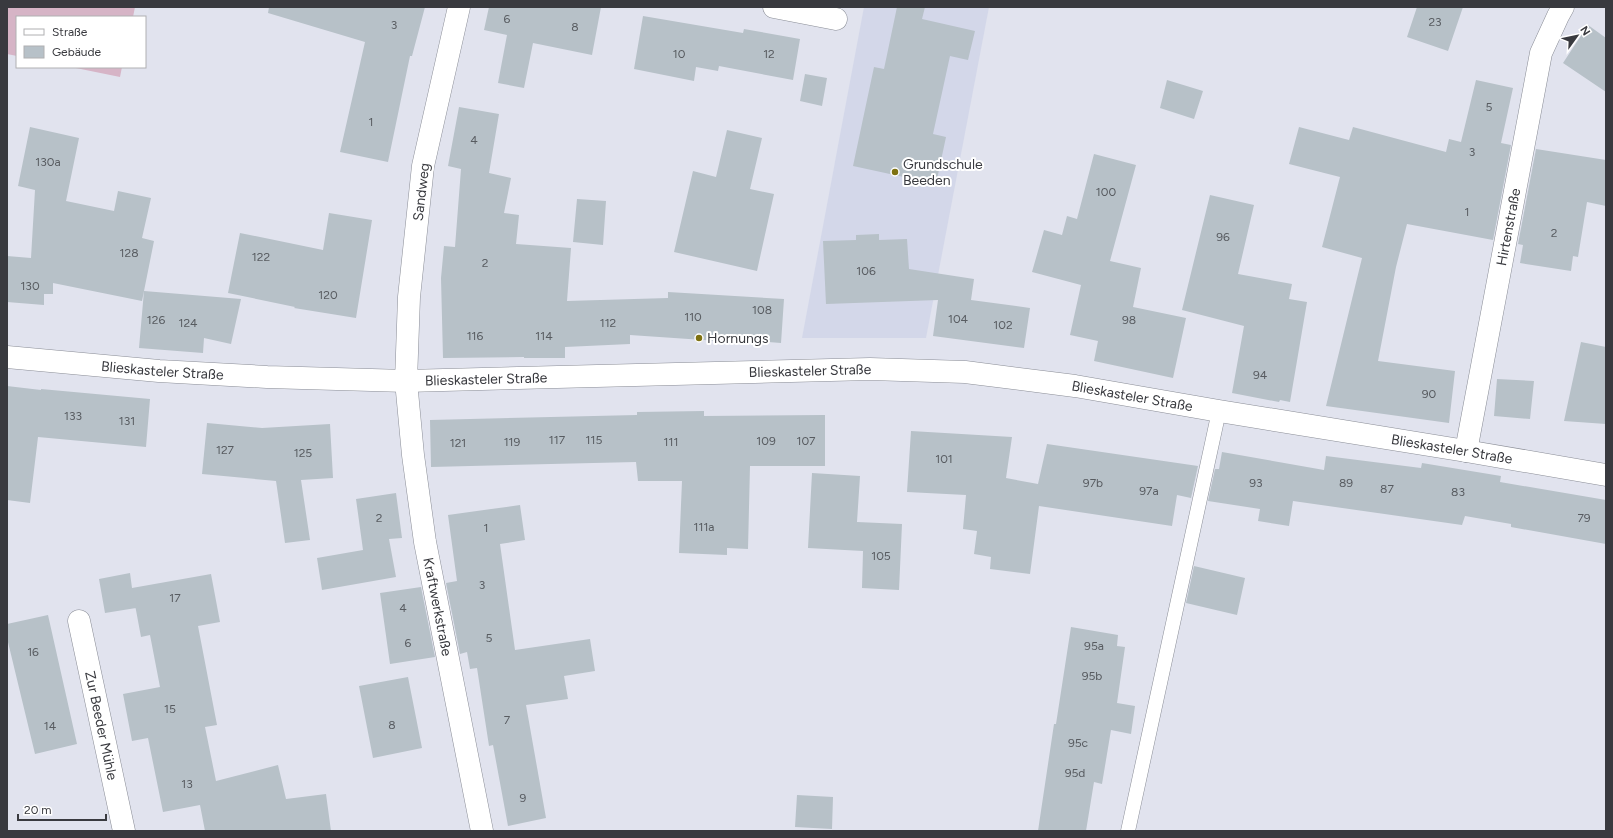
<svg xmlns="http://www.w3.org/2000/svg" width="1613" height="838" font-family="Figtree,sans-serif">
<rect width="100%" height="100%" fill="#e1e3ee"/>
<!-- built -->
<path fill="#d3d7e9" d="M 864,7 L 989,7 L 926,338 L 802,338 Z"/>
<!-- green -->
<path fill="#d6b4c6" d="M 7,7 L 135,7 L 133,17 L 17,17 L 17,56 L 7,54 Z
M 71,67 L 122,67 L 120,77 Z"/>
<!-- building -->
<path fill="#b7c1c8" d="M 269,7 L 425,7 L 412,56 L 410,56 L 388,162 L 340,152 L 365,42 L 268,13 Z
M 489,7 L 601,7 L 592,55 L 533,43 L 524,88 L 498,83 L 507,35 L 484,30 Z
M 897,7 L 925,7 L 922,19 L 975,31 L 968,60 L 950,56 L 933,134 L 946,137 L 936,184 L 853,166 L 874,67 L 884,69 Z
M 1417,7 L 1463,7 L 1448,51 L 1407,37 Z
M 643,16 L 743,33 L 744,29 L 800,39 L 793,80 L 719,66 L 718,71 L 696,67 L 694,81 L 634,69 Z
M 1588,25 L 1606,38 L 1606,92 L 1563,63 Z
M 805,74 L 827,78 L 822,106 L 800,101 Z
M 1167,80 L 1203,91 L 1194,119 L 1160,108 Z
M 1476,80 L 1513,88 L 1501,143 L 1511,145 L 1493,240 L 1407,224 L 1396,267 L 1378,361 L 1455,371 L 1449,423 L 1326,406 L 1362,258 L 1322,247 L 1340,177 L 1289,164 L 1299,127 L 1349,140 L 1353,127 L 1446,152 L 1449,139 L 1461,142 Z
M 459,107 L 499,114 L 489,173 L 511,178 L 504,213 L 519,215 L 516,244 L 571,248 L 567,301 L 668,298 L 668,292 L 784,299 L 781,343 L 718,338 L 718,341 L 630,335 L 630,344 L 565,347 L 565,358 L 524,358 L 524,357 L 443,358 L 441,278 L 444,246 L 455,247 L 461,169 L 448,166 Z
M 30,127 L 79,138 L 66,201 L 114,211 L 118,191 L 151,198 L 142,238 L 154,241 L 142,301 L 53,283 L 53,294 L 44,294 L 44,305 L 7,302 L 7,256 L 31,258 L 35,190 L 18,186 Z
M 727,130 L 762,138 L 750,189 L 774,194 L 757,271 L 674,252 L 693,171 L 716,177 Z
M 1536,149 L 1606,160 L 1606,206 L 1587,202 L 1578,257 L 1573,256 L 1571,271 L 1520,263 L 1523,245 L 1518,244 Z
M 1094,154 L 1136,165 L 1110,261 L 1141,268 L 1133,307 L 1186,318 L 1173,378 L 1094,361 L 1098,341 L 1070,335 L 1081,285 L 1032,272 L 1044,230 L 1062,235 L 1067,216 L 1077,219 Z
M 1210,195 L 1254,205 L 1238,274 L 1292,284 L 1289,299 L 1307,302 L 1290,402 L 1280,400 L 1279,402 L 1232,393 L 1244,326 L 1182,310 Z
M 577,199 L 606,201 L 603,245 L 573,242 Z
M 329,213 L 372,220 L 356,318 L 294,308 L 295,307 L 228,293 L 240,233 L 323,250 Z
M 879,234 L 879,240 L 907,239 L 909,269 L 974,279 L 971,300 L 1030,308 L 1024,348 L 933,336 L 938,300 L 826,304 L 823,241 L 856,240 L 856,235 Z
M 144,291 L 241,299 L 231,344 L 204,338 L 203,353 L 139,348 Z
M 1581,342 L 1606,347 L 1606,424 L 1564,421 Z
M 1497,379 L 1534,381 L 1530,419 L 1494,416 Z
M 7,386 L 41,390 L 41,389 L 150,399 L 146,447 L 38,437 L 30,503 L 7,500 Z
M 704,411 L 704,416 L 825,415 L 825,466 L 750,466 L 748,549 L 727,548 L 727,555 L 679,553 L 682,481 L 638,481 L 636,462 L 431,467 L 430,420 L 637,415 L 637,412 Z
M 207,423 L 262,428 L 330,424 L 333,478 L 301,480 L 310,540 L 285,543 L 276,481 L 202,474 Z
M 911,431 L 1012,437 L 1006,478 L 1038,484 L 1047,444 L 1198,466 L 1191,498 L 1177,495 L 1172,526 L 1039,506 L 1030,574 L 990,569 L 991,557 L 974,554 L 977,531 L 963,529 L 966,495 L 907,492 Z
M 1222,452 L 1324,470 L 1326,456 L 1421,468 L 1422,463 L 1501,476 L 1500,482 L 1606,500 L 1606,544 L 1511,527 L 1511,524 L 1465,516 L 1462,525 L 1293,501 L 1289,526 L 1258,521 L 1260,509 L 1208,501 L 1215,469 L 1219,469 Z
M 812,473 L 860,476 L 857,522 L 902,524 L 899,590 L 862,588 L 863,551 L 808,548 Z
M 396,493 L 402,538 L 389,539 L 396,577 L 322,590 L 317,558 L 363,550 L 356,499 Z
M 520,505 L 525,540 L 500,544 L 515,650 L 590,639 L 595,671 L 564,676 L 568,699 L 526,705 L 546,818 L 508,826 L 493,745 L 489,746 L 477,668 L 470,669 L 467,652 L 460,654 L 446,583 L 457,581 L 448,515 Z
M 1194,566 L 1245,578 L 1237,615 L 1186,603 Z
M 130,573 L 132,588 L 211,574 L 220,622 L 198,626 L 217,725 L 205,727 L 216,781 L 278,765 L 286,799 L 326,794 L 331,831 L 205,831 L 200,805 L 163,812 L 148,738 L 132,741 L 123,694 L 160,687 L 150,635 L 141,637 L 133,594 L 136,608 L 105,613 L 99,579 Z
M 421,587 L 435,657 L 390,664 L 380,593 Z
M 48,615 L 77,744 L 35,754 L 7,638 L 7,624 Z
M 1071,627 L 1118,635 L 1117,646 L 1125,647 L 1117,703 L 1135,706 L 1131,734 L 1111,730 L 1102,784 L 1094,782 L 1086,831 L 1038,831 L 1054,724 L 1056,724 Z
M 408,677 L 422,748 L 373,758 L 359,686 Z
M 797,795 L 833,797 L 832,829 L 795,827 Z"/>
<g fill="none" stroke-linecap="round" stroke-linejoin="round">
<defs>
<path id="lane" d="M 1128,831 L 1219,411"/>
<g id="street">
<path id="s1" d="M 459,7 L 423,166 L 409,297 L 406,381 L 413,455 L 425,542 L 482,831"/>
<path d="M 774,7 L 836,19"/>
<path id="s2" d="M 1466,451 L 1541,53 L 1558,16 L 1563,7"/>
<path id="s3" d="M 79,621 L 124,831"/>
</g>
<g id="secondary">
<path id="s4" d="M 7,357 L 159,371 L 267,377 L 406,381 L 870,369 L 965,372 L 1075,386 L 1219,411 L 1466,451 L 1606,475"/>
</g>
</defs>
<!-- lane casing -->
<use href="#lane" stroke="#8a8d96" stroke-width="15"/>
<!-- street casing -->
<use href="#street" stroke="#8a8d96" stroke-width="23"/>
<!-- secondary casing -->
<use href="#secondary" stroke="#8a8d96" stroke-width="23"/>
<!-- lane -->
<use href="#lane" stroke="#fff" stroke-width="14"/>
<!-- street -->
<use href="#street" stroke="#fff" stroke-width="22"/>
<!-- secondary -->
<use href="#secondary" stroke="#fff" stroke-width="22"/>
</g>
<!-- markers -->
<g fill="#7e7111" stroke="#fff" stroke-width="1.5">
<circle cx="895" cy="172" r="4"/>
<circle cx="699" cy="338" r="4"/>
</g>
<g text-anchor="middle" stroke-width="4" stroke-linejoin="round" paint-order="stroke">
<!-- number labels -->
<g font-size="12" fill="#585c61">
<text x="507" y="23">6</text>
<text x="1435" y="26">23</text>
<text x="394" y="29">3</text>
<text x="575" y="31">8</text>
<text x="679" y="58">10</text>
<text x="769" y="58">12</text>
<text x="1489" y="111">5</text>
<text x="371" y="126">1</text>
<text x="474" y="144">4</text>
<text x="1472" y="156">3</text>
<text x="48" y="166">130a</text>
<text x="1106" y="196">100</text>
<text x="1467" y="216">1</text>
<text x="1554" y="237">2</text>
<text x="1223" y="241">96</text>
<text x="129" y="257">128</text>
<text x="261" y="261">122</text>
<text x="485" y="267">2</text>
<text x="866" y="275">106</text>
<text x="30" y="290">130</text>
<text x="328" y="299">120</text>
<text x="762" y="314">108</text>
<text x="693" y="321">110</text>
<text x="958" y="323">104</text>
<text x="156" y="324">126</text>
<text x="1129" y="324">98</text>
<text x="188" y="327">124</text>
<text x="608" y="327">112</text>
<text x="1003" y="329">102</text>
<text x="475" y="340">116</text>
<text x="544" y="340">114</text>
<text x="1260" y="379">94</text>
<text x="1429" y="398">90</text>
<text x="73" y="420">133</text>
<text x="127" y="425">131</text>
<text x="557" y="444">117</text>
<text x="594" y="444">115</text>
<text x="766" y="445">109</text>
<text x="806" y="445">107</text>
<text x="512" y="446">119</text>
<text x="671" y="446">111</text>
<text x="458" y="447">121</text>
<text x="225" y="454">127</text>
<text x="303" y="457">125</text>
<text x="944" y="463">101</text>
<text x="1093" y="487">97b</text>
<text x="1256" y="487">93</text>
<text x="1346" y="487">89</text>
<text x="1387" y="493">87</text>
<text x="1149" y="495">97a</text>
<text x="1458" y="496">83</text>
<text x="379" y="522">2</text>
<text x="1584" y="522">79</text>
<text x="704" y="531">111a</text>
<text x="486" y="532">1</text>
<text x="881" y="560">105</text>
<text x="482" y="589">3</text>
<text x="175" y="602">17</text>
<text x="403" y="612">4</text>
<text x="489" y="642">5</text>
<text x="408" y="647">6</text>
<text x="1094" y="650">95a</text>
<text x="33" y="656">16</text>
<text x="1092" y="680">95b</text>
<text x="170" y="713">15</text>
<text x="507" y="724">7</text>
<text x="392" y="729">8</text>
<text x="50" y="730">14</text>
<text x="1078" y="747">95c</text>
<text x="1075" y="777">95d</text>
<text x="187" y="788">13</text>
<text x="523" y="802">9</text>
</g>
<!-- poi labels -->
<g font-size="14" fill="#393a3f" stroke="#fff" text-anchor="start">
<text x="903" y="169">Grundschule<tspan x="903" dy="16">Beeden</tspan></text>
<text x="707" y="343">Hornungs</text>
</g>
<!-- street labels -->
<g font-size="14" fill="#393a3f" stroke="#fff">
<text transform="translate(421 192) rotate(-83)" y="5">Sandweg</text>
<text dy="5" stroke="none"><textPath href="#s2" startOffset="228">Hirtenstraße</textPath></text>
<text dy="5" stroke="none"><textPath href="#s4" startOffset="156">Blieskasteler Straße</textPath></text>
<text dy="5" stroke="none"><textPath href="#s4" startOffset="804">Blieskasteler Straße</textPath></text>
<text dy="5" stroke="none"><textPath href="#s4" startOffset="480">Blieskasteler Straße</textPath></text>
<text dy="5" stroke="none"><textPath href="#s4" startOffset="1128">Blieskasteler Straße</textPath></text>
<text dy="5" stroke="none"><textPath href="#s4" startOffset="1452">Blieskasteler Straße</textPath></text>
<text dy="5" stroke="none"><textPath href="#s1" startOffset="607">Kraftwerkstraße</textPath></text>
<text dy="5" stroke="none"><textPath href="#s3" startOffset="107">Zur Beeder Mühle</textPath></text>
</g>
</g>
<!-- border -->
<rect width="1613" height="838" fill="none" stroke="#393a3f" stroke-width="16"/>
<!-- legend -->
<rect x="16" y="16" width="130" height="52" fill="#ffffff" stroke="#b0b0b2"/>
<rect x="24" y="29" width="20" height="6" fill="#ffffff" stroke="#b0b0b2"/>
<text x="52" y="36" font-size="12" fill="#393a3f">Straße</text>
<rect x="24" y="46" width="20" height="12" fill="#b7c1c8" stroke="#b0b0b2"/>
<text x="52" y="56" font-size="12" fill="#393a3f">Gebäude</text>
<!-- north arrow -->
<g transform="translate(1577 36) rotate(57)" stroke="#ffffff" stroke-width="3" paint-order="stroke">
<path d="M0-3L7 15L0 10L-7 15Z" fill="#393a3f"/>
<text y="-6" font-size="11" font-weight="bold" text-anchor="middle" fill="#393a3f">N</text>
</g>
<!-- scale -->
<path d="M18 814v6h88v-6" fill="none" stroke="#393a3f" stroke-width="2"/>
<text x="24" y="814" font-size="12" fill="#393a3f" stroke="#ffffff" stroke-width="3" paint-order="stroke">20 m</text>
</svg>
